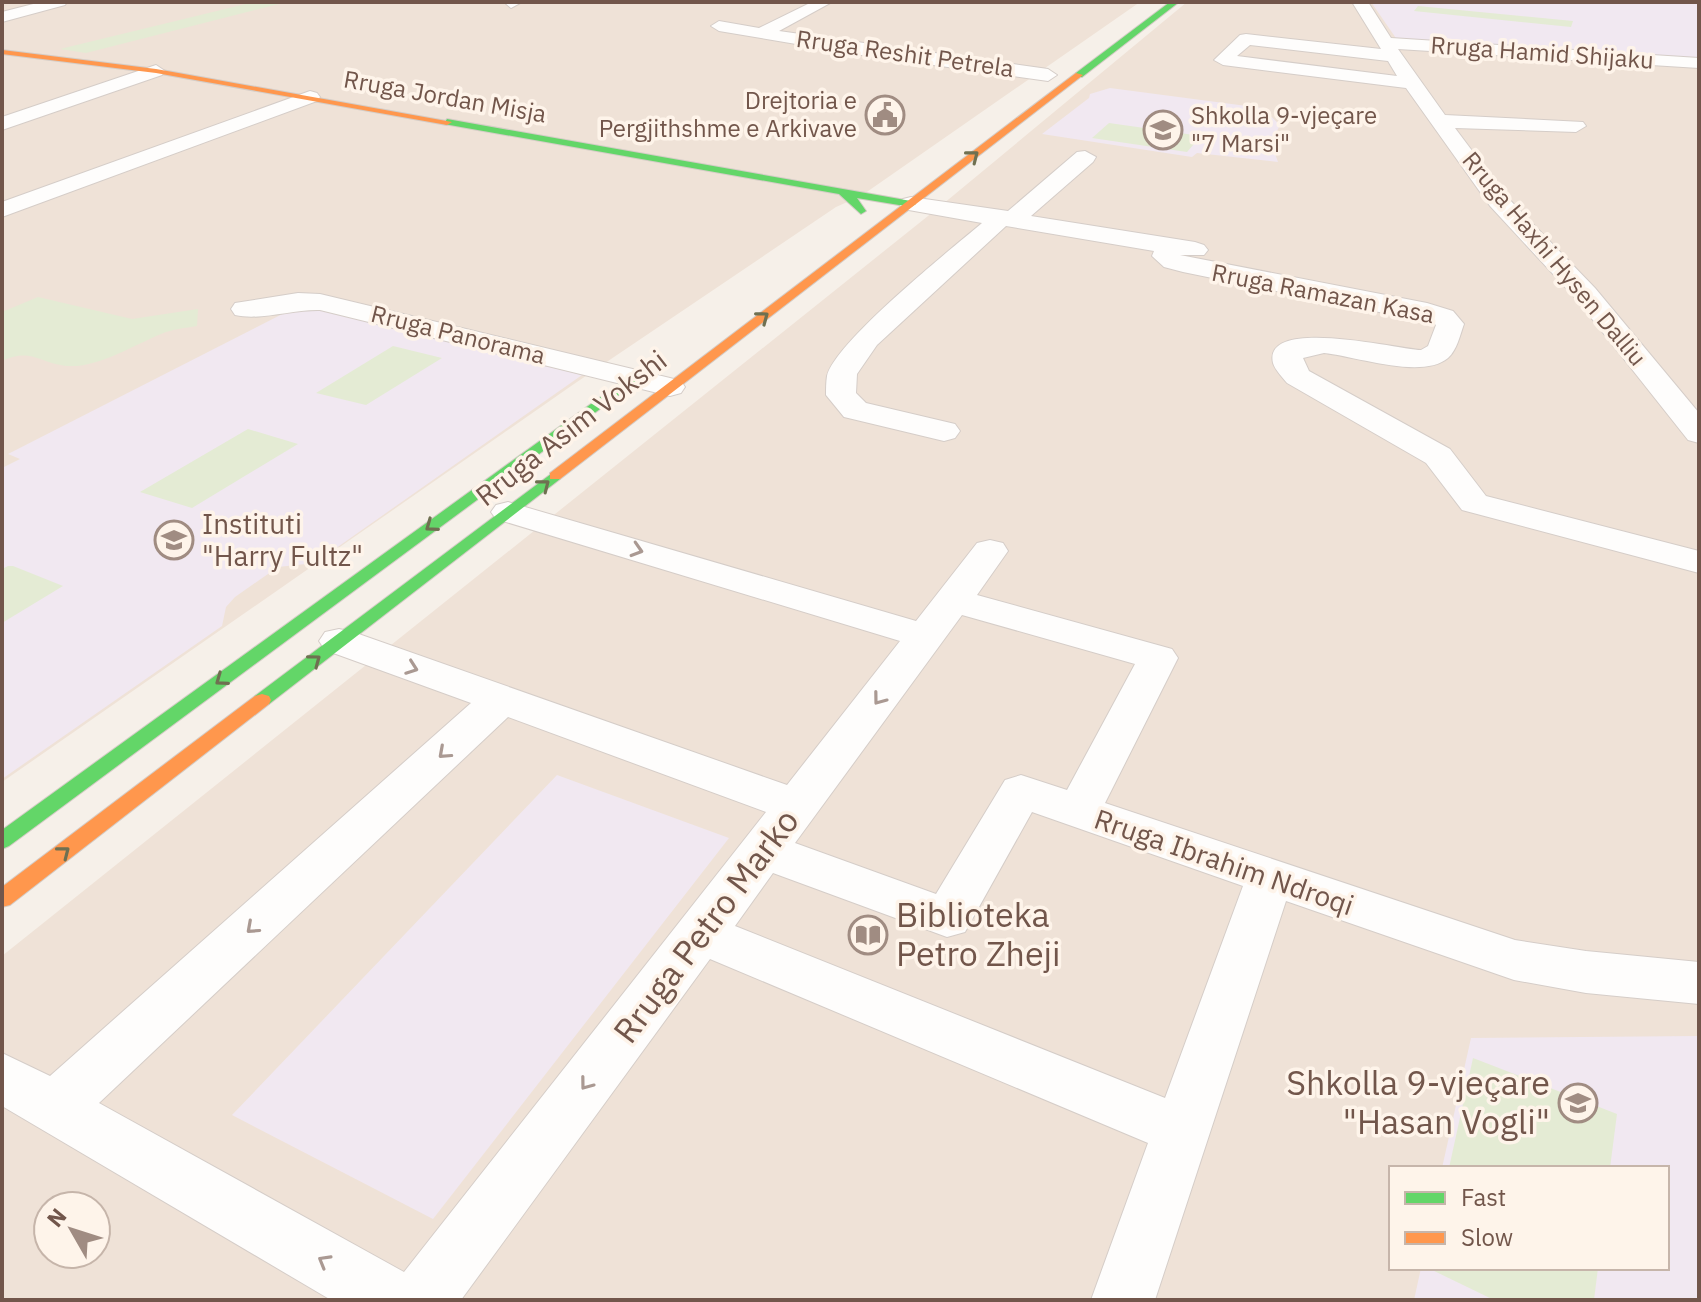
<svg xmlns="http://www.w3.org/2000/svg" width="1701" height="1302" font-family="'IBM Plex Sans',sans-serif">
<rect width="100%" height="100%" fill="#f6f0e9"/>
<!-- residential -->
<path fill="#efe2d7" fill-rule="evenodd" d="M 2,2 L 1140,2 L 861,196 L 836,207 L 574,384 L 2,782 Z
M 1187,2 L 1699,2 L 1699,1300 L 2,1300 L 2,956 L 943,204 ZM 1391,1168 L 1667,1168 L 1667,1268 L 1391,1268 ZM 48,1206 L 96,1206 L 96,1254 L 48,1254 Z"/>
<!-- education -->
<path fill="#f1e8f1" d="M 1371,2 L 1699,2 L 1699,62 L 1400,44 Z
M 1110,88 L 1262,108 L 1280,125 L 1271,143 L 1278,162 L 1197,153 L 1192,157 L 1042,134 L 1089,98 L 1090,94 Z
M 300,305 L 582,375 L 315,563 L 278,567 L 235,597 L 226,607 L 222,626 L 2,779 L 2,468 L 20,459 L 8,454 Z
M 557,775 L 729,838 L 433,1219 L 232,1115 Z
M 1699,1036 L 1699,1300 L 1414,1300 L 1421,1268 L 1667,1268 L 1667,1168 L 1442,1168 L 1471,1038 Z"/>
<!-- green -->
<path fill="#e4ebd4" d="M 254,2 L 287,2 L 86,53 L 60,49 Z
M 1418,6 L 1573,21 L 1571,27 L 1414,11 Z
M 1109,123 L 1201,136 L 1187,152 L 1092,138 Z
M 38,297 L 132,319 L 198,309 L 197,326 C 186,328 172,329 161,334 C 134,345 98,368 68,366 C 40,364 32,347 2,361 L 2,312 Z
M 393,346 L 442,358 L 366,405 L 316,393 Z
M 248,429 L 298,444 L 192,508 L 140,492 Z
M 8,566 L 13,566 L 63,586 L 2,623 L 2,569 Z
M 1473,1058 L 1617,1114 L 1610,1168 L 1449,1168 Z
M 1428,1268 L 1598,1268 L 1594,1300 L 1494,1300 Z"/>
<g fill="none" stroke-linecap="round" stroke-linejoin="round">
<defs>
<path id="street" d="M 41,2 L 67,2 L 65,5 L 2,22 L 2,12 Z
M 504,2 L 522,2 L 511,8 Z
M 812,2 L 832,2 L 779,31 L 1048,69 L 1057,75 L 1048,81 L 861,55 L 719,31 L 711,26 L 719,21 L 759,28 Z
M 1352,2 L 1368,2 L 1391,38 L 1699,58 L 1699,68 L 1398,49 L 1445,115 L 1583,122 L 1586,126 L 1576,132 L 1455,128 L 1506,196 L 1595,288 L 1699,413 L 1699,443 L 1688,440 L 1577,300 L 1490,206 L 1406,88 L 1223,65 L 1214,60 L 1240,35 L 1246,34 L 1381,49 ZM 1250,45 L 1388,61 L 1397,76 L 1237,56 Z
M 156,65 L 165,71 L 162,75 L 2,130 L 2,117 Z
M 310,91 L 317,93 L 320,97 L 317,101 L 2,217 L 2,202 Z
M 1085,151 L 1096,157 L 1093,162 L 1031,216 L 1195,242 L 1204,245 L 1208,250 L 1204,255 L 1180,255 L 1427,303 L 1453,311 L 1464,324 C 1460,335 1457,350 1448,358 C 1422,380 1355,356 1324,353 L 1303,358 L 1309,371 L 1450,449 L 1486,496 L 1699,551 L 1699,573 L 1462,510 L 1426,463 L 1287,383 C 1283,378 1275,370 1273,363 C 1262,315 1402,350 1421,350 L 1428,346 L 1436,325 L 1433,323 L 1183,272 L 1164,267 L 1152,256 L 1154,251 L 1006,226 L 877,345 L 857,374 L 856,393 L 866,403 L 955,424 L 960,431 L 955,438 L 944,441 L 844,417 L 826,395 C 826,389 826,382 827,376 C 835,342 950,250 982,223 L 903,209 L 899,204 L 903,199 L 911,197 L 1008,211 L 1077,152 Z
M 298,293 L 320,294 L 670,378 L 681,381 L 685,387 L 681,393 L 670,396 L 320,310 C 293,309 261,321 235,315 L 231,309 L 235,303 Z
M 508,502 L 916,621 L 977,543 L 990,540 L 1003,543 L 1008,551 L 977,595 L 1172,649 L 1178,658 L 1105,803 L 1515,940 L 1586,951 L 1699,962 L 1699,1004 L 1586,993 L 1514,980 L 1286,901 L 1155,1300 L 1091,1300 L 1148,1143 L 710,959 L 461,1300 L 331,1300 L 2,1106 L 2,1053 L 50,1076 L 471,703 L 325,650 L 319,641 L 325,632 L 339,629 L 353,632 L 787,785 L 900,641 L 496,519 L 491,512 L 496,505 ZM 962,615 L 1135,664 L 1067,790 L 1021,775 L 1005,780 L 936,894 L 795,843 ZM 508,717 L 766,812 L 404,1272 L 99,1103 ZM 1032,812 L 1243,886 L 1165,1098 L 735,926 L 773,873 L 947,937 L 965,932 Z"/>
<path id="fast" d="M 1170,2 L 1179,2 L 1082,77 L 1076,77 L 1076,73 Z
M 447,119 L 911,201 L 916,204 L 911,207 L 857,198 L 866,211 L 861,214 L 839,194 L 444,124 Z
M 649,362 L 654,363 L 654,369 L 9,846 L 2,849 L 2,830 Z
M 555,471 L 560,473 L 560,479 L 269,704 L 255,704 L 253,700 L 255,696 Z"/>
<path id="slow" d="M 2,50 L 156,69 L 452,122 L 447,125 L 156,73 L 2,54 Z
M 1076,73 L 1083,75 L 560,479 L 550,479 L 550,473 Z
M 262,694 L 269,696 L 271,700 L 269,704 L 10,905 L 2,907 L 2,887 L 255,696 Z"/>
</defs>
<!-- street casing -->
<use href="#street" stroke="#d5cdc8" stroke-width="2"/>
<!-- fast casing -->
<use href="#fast" stroke="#d4ccc6" stroke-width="2"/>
<!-- slow casing -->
<use href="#slow" stroke="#d4ccc6" stroke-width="2"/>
<!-- street -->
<use href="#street" fill="#fefdfc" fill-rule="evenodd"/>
<!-- fast -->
<use href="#fast" fill="#63d668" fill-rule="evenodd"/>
<!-- slow -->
<use href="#slow" fill="#ff974d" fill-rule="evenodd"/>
</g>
<!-- one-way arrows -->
<defs><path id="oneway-chevron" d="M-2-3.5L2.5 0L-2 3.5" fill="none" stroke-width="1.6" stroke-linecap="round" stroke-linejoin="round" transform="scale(2)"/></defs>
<g stroke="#6f7051">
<use href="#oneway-chevron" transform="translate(973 156) rotate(-38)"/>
<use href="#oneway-chevron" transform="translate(763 317) rotate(-37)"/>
<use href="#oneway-chevron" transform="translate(544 485) rotate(-38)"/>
<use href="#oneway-chevron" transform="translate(431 526) rotate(144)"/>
<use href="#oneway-chevron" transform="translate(315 660) rotate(-37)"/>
<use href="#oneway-chevron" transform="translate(221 680) rotate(144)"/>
<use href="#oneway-chevron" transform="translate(64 852) rotate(-38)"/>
</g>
<g stroke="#aa9992">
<use href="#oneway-chevron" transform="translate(637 550) rotate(17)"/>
<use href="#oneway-chevron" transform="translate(412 668) rotate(20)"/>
<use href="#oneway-chevron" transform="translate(879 699) rotate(127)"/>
<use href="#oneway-chevron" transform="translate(444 753) rotate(138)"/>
<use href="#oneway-chevron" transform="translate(252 928) rotate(138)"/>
<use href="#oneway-chevron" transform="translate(586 1084) rotate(127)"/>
<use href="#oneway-chevron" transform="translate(324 1261) rotate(-150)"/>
</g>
<!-- icons -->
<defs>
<symbol id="civic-ring" viewBox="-11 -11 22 22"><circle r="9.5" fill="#fef4ea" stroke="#a08c82" stroke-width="1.5"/><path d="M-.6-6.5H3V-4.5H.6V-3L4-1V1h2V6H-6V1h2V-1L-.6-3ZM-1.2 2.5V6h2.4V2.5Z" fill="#a08c82"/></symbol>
<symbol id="school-ring" viewBox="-11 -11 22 22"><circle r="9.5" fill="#fef4ea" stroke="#a08c82" stroke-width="1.5"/><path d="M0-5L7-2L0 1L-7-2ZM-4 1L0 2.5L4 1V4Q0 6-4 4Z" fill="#a08c82"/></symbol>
<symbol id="university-ring" viewBox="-11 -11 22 22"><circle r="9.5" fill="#fef4ea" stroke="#a08c82" stroke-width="1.5"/><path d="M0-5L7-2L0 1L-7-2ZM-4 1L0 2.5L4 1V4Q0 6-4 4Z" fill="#a08c82"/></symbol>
<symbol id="library-ring" viewBox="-11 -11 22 22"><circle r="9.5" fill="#fef4ea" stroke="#a08c82" stroke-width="1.5"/><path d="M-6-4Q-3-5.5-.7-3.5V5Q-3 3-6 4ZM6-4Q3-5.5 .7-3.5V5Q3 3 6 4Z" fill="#a08c82"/></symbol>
</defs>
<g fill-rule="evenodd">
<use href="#civic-ring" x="863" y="93" width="44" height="44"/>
<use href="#school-ring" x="1141" y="108" width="44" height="44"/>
<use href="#university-ring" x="152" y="518" width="44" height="44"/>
<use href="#library-ring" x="846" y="913" width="44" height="44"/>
<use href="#school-ring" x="1556" y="1081" width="44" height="44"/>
</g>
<g text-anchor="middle" stroke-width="7" stroke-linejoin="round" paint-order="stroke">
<!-- far-street labels -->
<g font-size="24" fill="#72564b" stroke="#fef4ea">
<text transform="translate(1542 53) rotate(4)" y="8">Rruga Hamid Shijaku</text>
<text transform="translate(905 54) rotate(8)" y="8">Rruga Reshit Petrela</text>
<text transform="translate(445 97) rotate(10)" y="8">Rruga Jordan Misja</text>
<text transform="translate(1554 259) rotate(50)" y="8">Rruga Haxhi Hysen Dalliu</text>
<text transform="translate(1323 294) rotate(11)" y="8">Rruga Ramazan Kasa</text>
<text transform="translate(458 335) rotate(14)" y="8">Rruga Panorama</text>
</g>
<!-- far-poi labels -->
<g font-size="24" fill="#72564b" stroke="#fef4ea" text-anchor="end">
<text x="857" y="109">Drejtoria e<tspan x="857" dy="28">Pergjithshme e Arkivave</tspan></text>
<text x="1191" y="124" text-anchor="start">Shkolla 9-vjeçare<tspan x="1191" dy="28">"7 Marsi"</tspan></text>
</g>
<!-- street labels -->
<g font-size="28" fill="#72564b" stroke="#fef4ea">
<text transform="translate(571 428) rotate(-38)" y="10">Rruga Asim Vokshi</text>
<text transform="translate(1224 862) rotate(19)" y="10">Rruga Ibrahim Ndroqi</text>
</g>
<!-- poi labels -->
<g font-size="28" fill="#72564b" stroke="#fef4ea" text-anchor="start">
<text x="202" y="534">Instituti<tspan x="202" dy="32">"Harry Fultz"</tspan></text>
</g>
<!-- near-poi labels -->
<g font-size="34" fill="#72564b" stroke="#fef4ea" text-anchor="start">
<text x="896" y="927">Biblioteka<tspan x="896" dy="39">Petro Zheji</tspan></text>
<text x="1550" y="1095" text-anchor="end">Shkolla 9-vjeçare<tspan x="1550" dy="39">"Hasan Vogli"</tspan></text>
</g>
<!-- near-street labels -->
<g font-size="34" fill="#72564b" stroke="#fef4ea">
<text transform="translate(706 926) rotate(-53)" y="12">Rruga Petro Marko</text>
</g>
</g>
<!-- border -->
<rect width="1701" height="1302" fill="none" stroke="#72564b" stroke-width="8"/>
<!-- legend -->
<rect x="1389" y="1166" width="280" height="104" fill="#fef4ea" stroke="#c6b5aa" stroke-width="2"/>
<rect x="1405" y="1192" width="40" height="12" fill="#63d668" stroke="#c6b5aa" stroke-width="2"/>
<text x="1461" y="1206" font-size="24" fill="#72564b">Fast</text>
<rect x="1405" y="1232" width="40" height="12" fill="#ff974d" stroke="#c6b5aa" stroke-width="2"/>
<text x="1461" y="1246" font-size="24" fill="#72564b">Slow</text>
<!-- north arrow -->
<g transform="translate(72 1230) rotate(309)"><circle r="38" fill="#fef4ea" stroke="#c6b5aa" stroke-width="2"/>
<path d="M0-6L14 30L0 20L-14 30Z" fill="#a08c82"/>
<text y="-12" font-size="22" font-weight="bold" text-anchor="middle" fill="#72564b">N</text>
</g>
</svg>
